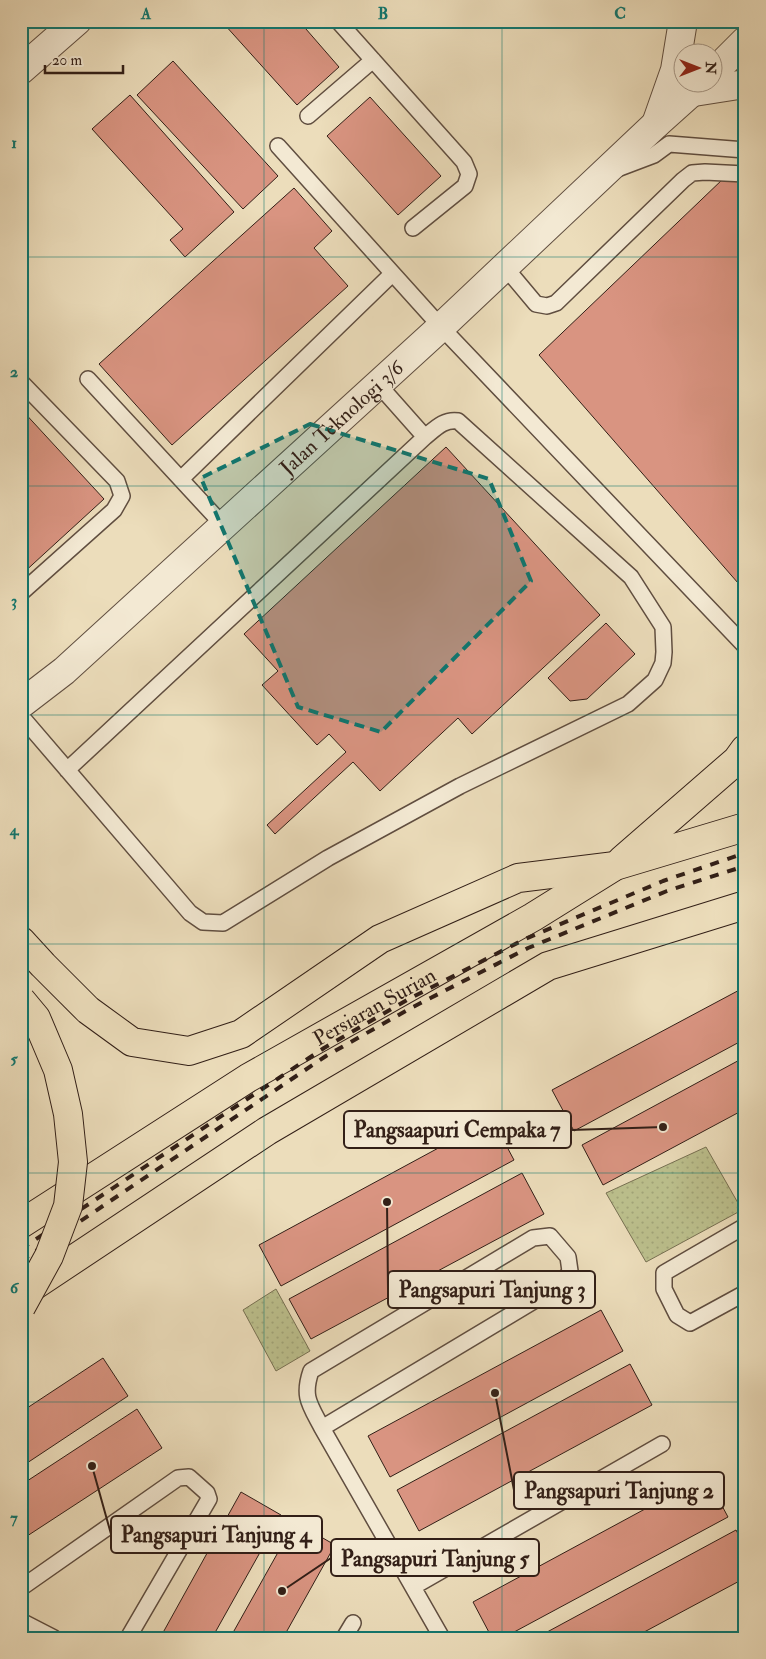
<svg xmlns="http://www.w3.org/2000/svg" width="766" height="1659" font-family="'IM FELL Double Pica',serif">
<defs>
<pattern id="grass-dots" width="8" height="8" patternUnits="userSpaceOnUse" patternTransform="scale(1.25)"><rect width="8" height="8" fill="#bcc08d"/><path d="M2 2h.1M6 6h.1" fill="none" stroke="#a2a579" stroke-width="1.8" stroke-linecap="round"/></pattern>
</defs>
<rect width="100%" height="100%" fill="#ecddbb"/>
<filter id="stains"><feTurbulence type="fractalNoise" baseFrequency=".004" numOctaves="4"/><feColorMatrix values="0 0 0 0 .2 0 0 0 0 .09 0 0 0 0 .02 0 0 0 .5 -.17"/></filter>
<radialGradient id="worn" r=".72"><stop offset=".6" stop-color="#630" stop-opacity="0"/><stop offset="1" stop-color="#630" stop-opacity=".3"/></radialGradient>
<!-- grass -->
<path fill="url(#grass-dots)" stroke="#777052" d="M 706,1147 L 742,1210 L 646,1262 L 606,1193 Z
M 276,1289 L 310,1351 L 276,1371 L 243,1310 Z"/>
<!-- building -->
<path fill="#d99481" stroke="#321f17" d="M 227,21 L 299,21 L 339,67 L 297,105 L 224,24 Z
M 173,61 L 278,176 L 243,209 L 137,95 Z
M 130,95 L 234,212 L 185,257 L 170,240 L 183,229 L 92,129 Z
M 370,97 L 441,176 L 398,215 L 327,136 Z
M 724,178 L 745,180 L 745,591 L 539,355 Z
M 294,188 L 332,231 L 314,248 L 348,286 L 172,445 L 99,364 Z
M 21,409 L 104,499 L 21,575 Z
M 446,447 L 600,615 L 472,734 L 458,718 L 380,791 L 353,762 L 275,834 L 267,825 L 346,752 L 329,734 L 317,745 L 262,685 L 278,671 L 244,634 Z
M 606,623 L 635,654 L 587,699 L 570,701 L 548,678 Z
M 745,987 L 745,1039 L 574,1131 L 552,1090 Z
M 745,1057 L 745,1109 L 603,1185 L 582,1145 Z
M 492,1119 L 514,1160 L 281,1286 L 259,1245 Z
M 522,1173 L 544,1214 L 311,1339 L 289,1299 Z
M 601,1310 L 623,1351 L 390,1477 L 368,1436 Z
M 103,1358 L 128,1396 L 21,1467 L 21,1412 Z
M 630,1364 L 652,1405 L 419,1531 L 397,1490 Z
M 137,1409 L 162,1448 L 21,1540 L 21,1485 Z
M 706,1476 L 728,1517 L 503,1638 L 492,1638 L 473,1602 Z
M 241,1492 L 281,1515 L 212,1638 L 160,1638 Z
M 295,1522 L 335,1545 L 283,1638 L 230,1638 Z
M 736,1530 L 745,1547 L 745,1578 L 633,1638 L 536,1638 Z"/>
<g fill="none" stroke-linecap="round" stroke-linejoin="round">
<defs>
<path id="lane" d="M 338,21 L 464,162 L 469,174 L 465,186 L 413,228
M 308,116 L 373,60
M 278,146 L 441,327 L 745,646
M 617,169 L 654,155 L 669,144 L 745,150
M 505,267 L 536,304 L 547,306 L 556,303 L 683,180 L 692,173 L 705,172 L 745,174
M 88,379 L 224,526
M 21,382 L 117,481 L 122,496 L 114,510 L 21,593
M 378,384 L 425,437
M 181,479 L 392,274
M 21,716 L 190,913 L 203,922 L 223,923 L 328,858 L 460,786 L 628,704 L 655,680 L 663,663 L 664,652 L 663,627 L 631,577 L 458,421 C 444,419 436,428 425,437 L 67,770
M 745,1226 L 664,1273 L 664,1289 L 677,1315 L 690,1323 L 745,1293
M 322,1428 L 562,1284 L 570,1271 L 568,1257 L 550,1236 L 533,1238 L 311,1371 C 302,1397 310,1405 322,1428 L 442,1638
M 413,1587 L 662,1444
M 21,1588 L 178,1478 L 189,1477 L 207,1493 L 209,1499 L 128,1638
M 21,1621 L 54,1638
M 344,1638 L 353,1623"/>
<g id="street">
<path d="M 21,70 L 77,21"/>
<path d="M 714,72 L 745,41"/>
<path d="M 694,92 L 745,84"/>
<path d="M 656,124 L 675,70 L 683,21"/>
<path id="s1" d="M 21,704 L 64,671 L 441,327 L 655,125 L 703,82"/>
</g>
<g id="primary">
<path d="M 622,860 L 737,760 L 745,749"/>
<path id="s2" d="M 21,1224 L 248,1078 L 533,917 L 615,866 L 745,827"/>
<path d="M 26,1291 L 267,1131 L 548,966 L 745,905"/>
</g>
<path id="highway" d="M 21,941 L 43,965 L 88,1010 L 132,1042 L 189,1051 L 241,1034 L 380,939 L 518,878 L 615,866"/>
</defs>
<!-- lane casing -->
<use href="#lane" stroke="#604e40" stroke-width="18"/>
<!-- street casing -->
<use href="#street" stroke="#604e40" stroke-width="30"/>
<!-- primary casing -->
<use href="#primary" stroke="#321f17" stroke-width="30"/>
<!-- highway casing -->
<use href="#highway" stroke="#321f17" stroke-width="30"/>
<!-- lane -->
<use href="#lane" stroke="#f3e9d3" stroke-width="15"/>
<!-- street -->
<use href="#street" stroke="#f3e9d3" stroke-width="28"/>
<!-- primary -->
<use href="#primary" stroke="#ecddbb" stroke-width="28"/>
<!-- highway -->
<use href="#highway" stroke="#ecddbb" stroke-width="28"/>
<!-- rail -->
<path stroke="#321f17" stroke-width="4" stroke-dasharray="9 9" stroke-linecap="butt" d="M 21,1249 L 324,1048 L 407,1000 L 525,939 L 663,881 L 745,853
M 21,1261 L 326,1056 L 411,1008 L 528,948 L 667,891 L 745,866"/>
<defs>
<path id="highway-bridge" d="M 21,1000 L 36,1018 L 58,1070 L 68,1114 L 73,1162 L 68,1206 L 49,1256 L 21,1307"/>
</defs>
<!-- highway-bridge casing -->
<use href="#highway-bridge" stroke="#321f17" stroke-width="30" stroke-linecap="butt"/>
<!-- highway-bridge -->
<use href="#highway-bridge" stroke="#ecddbb" stroke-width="28"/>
</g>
<!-- marked area -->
<path fill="#0f766e" fill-opacity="0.2" stroke="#0f766e" stroke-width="4" stroke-dasharray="10 6" stroke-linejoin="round" d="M 310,424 L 489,479 L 531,581 L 381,732 L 298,707 L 201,478 Z"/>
<!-- grid -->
<path fill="none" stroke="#0f766e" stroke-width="1" stroke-opacity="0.55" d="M 264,21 L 264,1638M 502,21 L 502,1638M 21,257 L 745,257M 21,486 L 745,486M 21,715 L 745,715M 21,944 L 745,944M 21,1173 L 745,1173M 21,1402 L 745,1402"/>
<g text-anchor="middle" stroke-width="4" stroke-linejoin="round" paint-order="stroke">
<!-- street labels -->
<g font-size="21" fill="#321f17" stroke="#f3e9d3">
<text dy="7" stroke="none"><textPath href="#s1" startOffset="430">Jalan Teknologi 3/6</textPath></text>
<text dy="7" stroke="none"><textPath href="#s2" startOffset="415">Persiaran Surian</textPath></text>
</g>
</g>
<!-- callouts -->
<path fill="none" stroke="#321f17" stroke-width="2" d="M663 1127L571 1130M387 1202L388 1289M495 1393L514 1490M92 1466L111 1534M282 1591L331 1558"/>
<g fill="#321f17" stroke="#f3e9d3" stroke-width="2">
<circle cx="663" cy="1127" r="5"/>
<circle cx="387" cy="1202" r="5"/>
<circle cx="495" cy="1393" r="5"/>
<circle cx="92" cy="1466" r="5"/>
<circle cx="282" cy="1591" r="5"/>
</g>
<g fill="#f3e9d3" stroke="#321f17" stroke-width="2">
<rect x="344" y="1111" width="227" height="37" rx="5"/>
<rect x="388" y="1271" width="207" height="37" rx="5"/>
<rect x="514" y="1472" width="210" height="37" rx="5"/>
<rect x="111" y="1516" width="211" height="37" rx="5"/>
<rect x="331" y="1539" width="208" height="37" rx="5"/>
</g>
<g font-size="22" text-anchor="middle" font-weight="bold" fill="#321f17">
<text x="457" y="1137">Pangsaapuri Cempaka 7</text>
<text x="492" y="1297">Pangsapuri Tanjung 3</text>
<text x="619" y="1498">Pangsapuri Tanjung 2</text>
<text x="216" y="1542">Pangsapuri Tanjung 4</text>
<text x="435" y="1566">Pangsapuri Tanjung 5</text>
</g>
<!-- margin -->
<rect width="766" height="1659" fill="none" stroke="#ecddbb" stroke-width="55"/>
<!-- north arrow -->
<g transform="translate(698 68) rotate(90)"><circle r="24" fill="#f3e9d3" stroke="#a69888"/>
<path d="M0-4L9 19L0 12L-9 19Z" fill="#8f2418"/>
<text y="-8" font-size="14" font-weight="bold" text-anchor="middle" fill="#321f17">N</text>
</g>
<!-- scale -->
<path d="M45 65v8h78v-8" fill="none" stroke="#321f17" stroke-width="2.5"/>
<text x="52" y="65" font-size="15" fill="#321f17" stroke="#f3e9d3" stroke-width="4" paint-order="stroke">20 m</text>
<rect x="28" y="28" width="710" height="1604" fill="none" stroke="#0f766e" stroke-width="2"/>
<g font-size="16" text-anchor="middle" font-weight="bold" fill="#0f766e">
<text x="146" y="19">A</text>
<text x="383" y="19">B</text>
<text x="620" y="19">C</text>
<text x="14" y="148">1</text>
<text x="14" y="377">2</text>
<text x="14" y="606">3</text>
<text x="14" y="835">4</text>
<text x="14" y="1064">5</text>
<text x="14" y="1293">6</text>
<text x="14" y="1523">7</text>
</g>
<rect width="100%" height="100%" filter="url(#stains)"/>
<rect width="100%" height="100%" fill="url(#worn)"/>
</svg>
